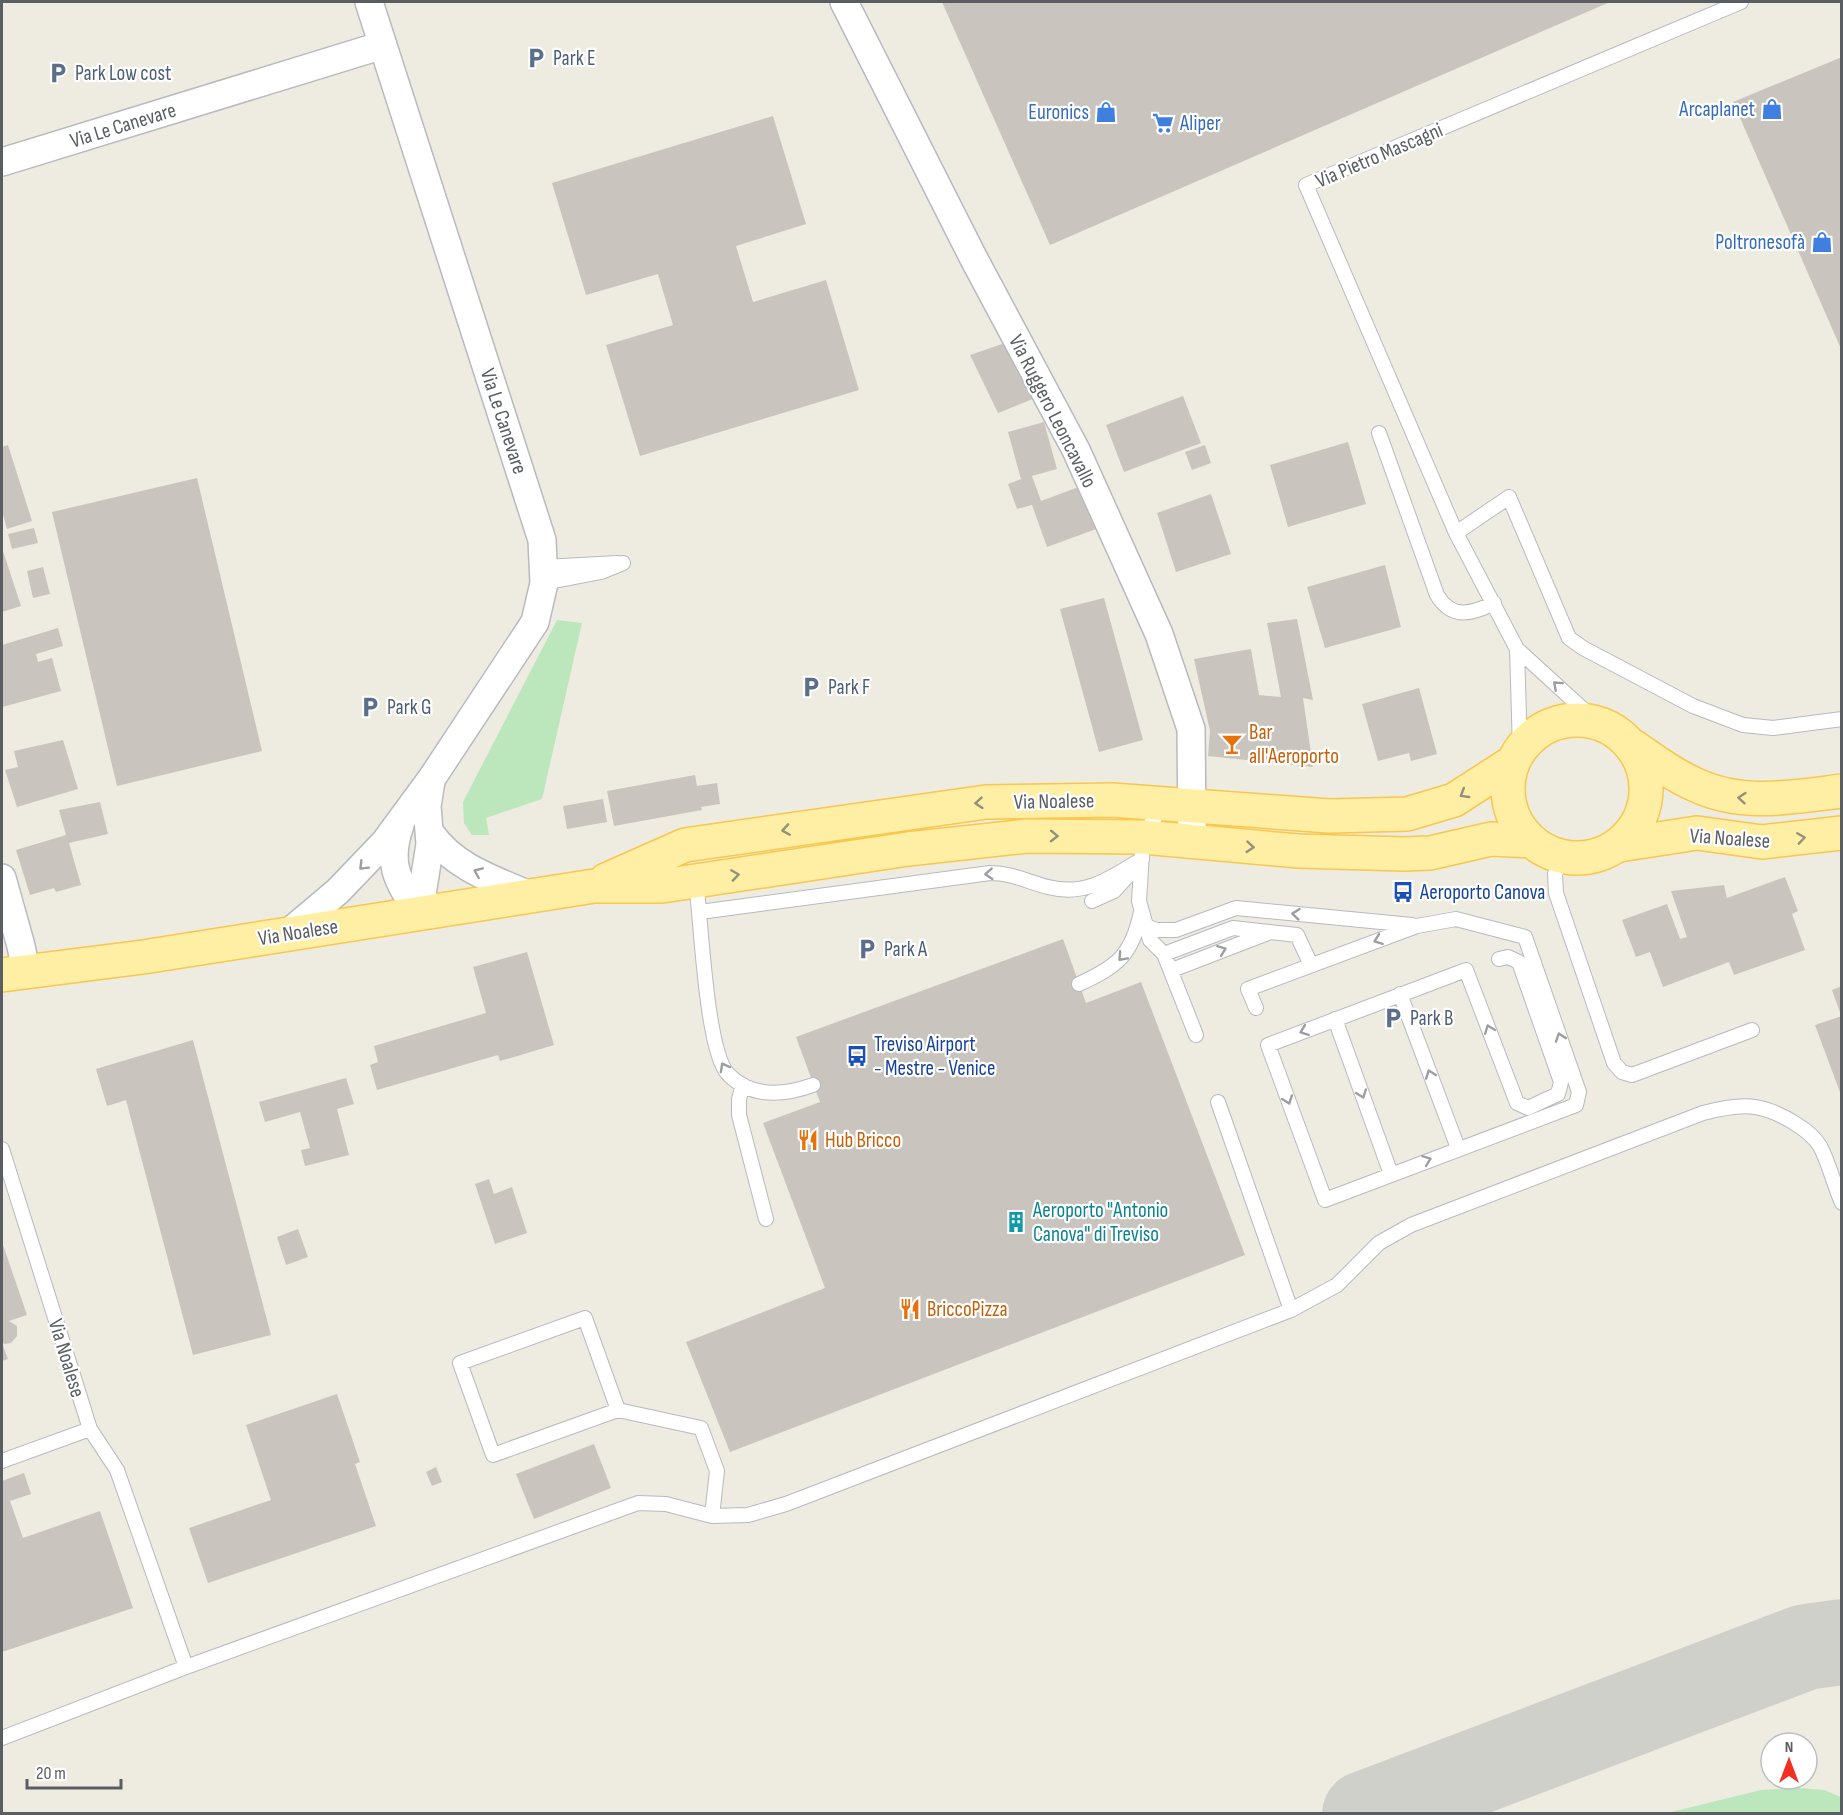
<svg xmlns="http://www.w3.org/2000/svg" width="1843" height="1815" font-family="'Sofia Sans Condensed',sans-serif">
<rect width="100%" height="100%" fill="#eeebe1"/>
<!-- green -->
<path fill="#bce7bc" d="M 557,620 L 582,623 L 542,799 L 486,818 L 489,835 L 472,835 L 464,823 L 463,802 Z
M 1800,1788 L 1824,1790 L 1841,1797 L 1841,1813 L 1667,1813 L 1761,1790 Z"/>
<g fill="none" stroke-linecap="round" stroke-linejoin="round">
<!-- taxiway -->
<path stroke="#d0d0ca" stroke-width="86" d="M 1365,1814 L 1806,1647 L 1842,1642"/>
</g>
<!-- building -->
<path fill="#c9c5be" d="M 942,2 L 1610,2 L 1050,245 Z
M 1842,57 L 1842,351 L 1733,102 Z
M 773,116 L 806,224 L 736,246 L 753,302 L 826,280 L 859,390 L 640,456 L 606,345 L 673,325 L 658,274 L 586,295 L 552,183 Z
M 1008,342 L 1035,398 L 998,413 L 970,355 Z
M 1183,396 L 1201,443 L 1124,472 L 1106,425 Z
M 1044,422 L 1057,469 L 1032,476 L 1041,501 L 1084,485 L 1099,528 L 1047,547 L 1032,505 L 1017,509 L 1008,484 L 1021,479 L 1008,432 Z
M 1348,442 L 1366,504 L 1288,527 L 1270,465 Z
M 8,445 L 32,521 L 7,529 L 2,511 L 2,447 Z
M 1205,445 L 1211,463 L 1192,470 L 1185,452 Z
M 197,478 L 262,751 L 117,786 L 52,512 Z
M 1211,494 L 1231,554 L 1176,572 L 1157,513 Z
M 34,528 L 38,543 L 12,549 L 8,534 Z
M 2,548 L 21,606 L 2,612 Z
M 1385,565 L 1401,627 L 1325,648 L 1307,587 Z
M 43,567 L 50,594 L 33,598 L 27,571 Z
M 1104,598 L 1143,740 L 1099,752 L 1060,609 Z
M 1297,619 L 1313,700 L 1303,698 L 1313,767 L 1208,756 L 1210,731 L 1194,659 L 1251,649 L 1259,695 L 1281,697 L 1267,623 Z
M 58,628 L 63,646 L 36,654 L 38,662 L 52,658 L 61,691 L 2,707 L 2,645 Z
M 1419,688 L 1437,754 L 1411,761 L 1409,753 L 1378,761 L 1362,704 Z
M 63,740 L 78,789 L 17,807 L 5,770 L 18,767 L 14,751 Z
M 695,775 L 697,786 L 717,783 L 720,804 L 701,807 L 702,810 L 614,826 L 607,791 Z
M 603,799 L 607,822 L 567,829 L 563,806 Z
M 100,802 L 108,834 L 69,843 L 81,885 L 56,892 L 54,888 L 30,895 L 16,850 L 66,835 L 59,810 Z
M 1785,877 L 1798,911 L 1792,914 L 1805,950 L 1734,975 L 1729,962 L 1663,987 L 1650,952 L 1636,957 L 1622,920 L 1667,904 L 1680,939 L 1687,937 L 1671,891 L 1724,885 L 1727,898 Z
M 1063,939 L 1086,1003 L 1141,982 L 1245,1255 L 730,1452 L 686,1342 L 825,1288 L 763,1123 L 820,1102 L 796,1037 Z
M 527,952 L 554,1045 L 500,1061 L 498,1055 L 377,1090 L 370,1065 L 378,1062 L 374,1046 L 486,1013 L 473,967 Z
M 1842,986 L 1842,1015 L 1841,1015 L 1832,990 Z
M 1842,1016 L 1842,1095 L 1841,1095 L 1815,1025 Z
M 193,1040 L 271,1335 L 193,1355 L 126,1100 L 107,1106 L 96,1069 Z
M 346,1078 L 354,1104 L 337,1109 L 349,1155 L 305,1166 L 301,1150 L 310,1148 L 300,1112 L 265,1122 L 259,1102 Z
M 489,1179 L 494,1194 L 512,1187 L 527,1233 L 495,1244 L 475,1184 Z
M 298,1229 L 308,1257 L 286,1265 L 277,1237 Z
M 2,1242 L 27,1315 L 9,1321 L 17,1326 L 17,1336 L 11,1343 L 4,1344 L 2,1340 Z
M 2,1343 L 8,1359 L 2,1361 Z
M 337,1394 L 360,1462 L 355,1464 L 376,1526 L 208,1583 L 189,1528 L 271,1500 L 246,1425 Z
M 594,1444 L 611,1488 L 534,1519 L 516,1474 Z
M 436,1467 L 442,1482 L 432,1486 L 426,1472 Z
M 24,1473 L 31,1494 L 10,1501 L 23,1538 L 100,1511 L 133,1608 L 2,1652 L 2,1481 Z"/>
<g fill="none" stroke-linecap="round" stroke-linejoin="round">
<defs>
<path id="service" d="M 1379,433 L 1437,595 C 1452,620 1472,614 1494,603
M 1456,533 L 1509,497 L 1569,638 L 1583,648 L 1693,706 L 1743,725 L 1773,728 L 1842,719
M 544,567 L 618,563
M 544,583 L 601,572 L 623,563
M 1517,649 L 1520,750
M 1597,722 L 1517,649 L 1456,533 L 1306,185 L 1741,2
M 1163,804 L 1143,837 L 1139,901 L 1150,940 L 1164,954 L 1196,1035
M 1562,857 L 1555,874 L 1556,893 L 1614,1063 L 1622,1072 L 1632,1075 L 1752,1030
M 696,881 C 701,919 706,1051 728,1074 C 752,1099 785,1095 813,1085
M 1092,901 L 1114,891 L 1135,868
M 700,912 L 990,873 C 1012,873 1028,882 1048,887 C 1086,897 1112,877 1142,859
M 1145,926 L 1157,930 L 1176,930 L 1236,908 L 1412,925
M 1164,954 L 1233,928 L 1297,935 L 1311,965
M 1172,970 L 1268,933
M 1079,984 C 1118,966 1132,955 1141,912
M 1400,994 L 1458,1148
M 1256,1008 L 1248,989 L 1417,926 L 1456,919 L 1525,937 L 1579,1092 L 1576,1105 L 1325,1200 L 1268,1045 L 1466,970 L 1517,1103 L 1528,1108 L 1558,1094 L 1561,1082 L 1519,962 L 1508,957 L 1499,959
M 1335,1019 L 1391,1174
M 743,1085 L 739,1099 L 739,1115 L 766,1219
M 1218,1102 L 1291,1310
M 2,1149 L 90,1429 L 117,1470 L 186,1667
M 585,1318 L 618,1410 L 493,1455 L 460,1363 Z
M 2,1461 L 90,1429
M 712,1516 L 748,1515 L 786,1504 L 1291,1310 L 1337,1285 L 1379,1243 L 1411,1225 L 1703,1113 C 1741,1103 1762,1102 1796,1124 C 1804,1129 1815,1138 1820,1146 C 1829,1163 1834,1185 1842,1203
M 2,1738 L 186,1667 L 638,1503 L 666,1504 L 712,1516 L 717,1471 L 701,1428 L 618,1410"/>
<path id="minor" d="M 844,2 L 974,259 L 1076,450 L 1159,634 L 1191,729 L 1192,827
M 2,162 L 383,45
M 400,825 C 386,865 398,881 419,913
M 431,834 C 455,868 495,880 532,896
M 2,878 L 21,946 L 26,971
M 419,913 L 430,844 L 427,806 L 431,781
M 287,934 L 338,891 L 385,842 L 432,778 L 535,622 L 544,583 L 542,540 L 369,2"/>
<path id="primary" d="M1508 789a69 69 0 1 1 138 0a69 69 0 1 1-138 0Z
M 1633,746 C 1653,760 1673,775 1696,785 C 1742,807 1793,797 1842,791
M 1619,845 L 1697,833 L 1762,842 L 1842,833
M 606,880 L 685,845 L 986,802 L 1112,800 L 1329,816 L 1407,814 L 1454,800 L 1513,762
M 2,975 L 143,957 L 594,886 L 662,886 L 908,849 L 1027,836 L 1143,837 L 1298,851 L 1404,854 L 1430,853 L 1491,839 L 1531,841"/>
</defs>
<!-- service casing -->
<use href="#service" stroke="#b7babf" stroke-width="16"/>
<!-- minor casing -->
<use href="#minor" stroke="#b7babf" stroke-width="30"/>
<!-- primary casing -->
<use href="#primary" stroke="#f9c64e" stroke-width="36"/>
<!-- service -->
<use href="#service" stroke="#fff" stroke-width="14"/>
<!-- minor -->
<use href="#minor" stroke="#fff" stroke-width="27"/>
<!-- primary -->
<use href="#primary" stroke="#ffefa5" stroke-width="33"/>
</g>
<!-- one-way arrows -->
<defs><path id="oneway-chevron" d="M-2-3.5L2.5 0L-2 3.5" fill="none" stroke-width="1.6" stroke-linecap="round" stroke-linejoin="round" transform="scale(1.5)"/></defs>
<g stroke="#9c9ea1">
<use href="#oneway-chevron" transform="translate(1557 685) rotate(-138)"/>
<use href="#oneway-chevron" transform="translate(363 866) rotate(135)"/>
<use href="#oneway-chevron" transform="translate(478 872) rotate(-157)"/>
<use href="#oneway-chevron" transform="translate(989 874) rotate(176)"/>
<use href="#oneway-chevron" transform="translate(1296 914) rotate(-174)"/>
<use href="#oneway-chevron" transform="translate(1378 940) rotate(160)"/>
<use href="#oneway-chevron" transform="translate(1222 950) rotate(-21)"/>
<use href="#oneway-chevron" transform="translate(1122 957) rotate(133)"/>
<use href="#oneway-chevron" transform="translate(1489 1029) rotate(-111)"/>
<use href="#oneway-chevron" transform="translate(1304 1031) rotate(159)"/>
<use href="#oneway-chevron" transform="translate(1560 1037) rotate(-109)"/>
<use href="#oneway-chevron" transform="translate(724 1067) rotate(-119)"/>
<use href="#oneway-chevron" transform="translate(1430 1074) rotate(-110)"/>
<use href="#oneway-chevron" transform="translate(1362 1094) rotate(70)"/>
<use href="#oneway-chevron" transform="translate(1288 1100) rotate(70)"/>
<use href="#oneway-chevron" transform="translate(1427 1160) rotate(-21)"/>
</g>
<g stroke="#94917a">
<use href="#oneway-chevron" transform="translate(1464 794) rotate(149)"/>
<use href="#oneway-chevron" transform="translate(1742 798) rotate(-175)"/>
<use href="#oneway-chevron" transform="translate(979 803) rotate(175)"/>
<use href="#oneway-chevron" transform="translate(786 830) rotate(171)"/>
<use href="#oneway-chevron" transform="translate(1054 836) rotate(1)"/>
<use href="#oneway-chevron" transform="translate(1801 838) rotate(-8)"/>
<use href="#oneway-chevron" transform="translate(1250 847) rotate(5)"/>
<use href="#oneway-chevron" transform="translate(735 875) rotate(-8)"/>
</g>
<!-- icons -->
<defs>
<symbol id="parking-bare" viewBox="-9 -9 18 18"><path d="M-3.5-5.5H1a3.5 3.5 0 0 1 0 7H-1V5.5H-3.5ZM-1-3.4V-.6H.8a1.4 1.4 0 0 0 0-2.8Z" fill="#5c6f8a" stroke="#fff" stroke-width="2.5" paint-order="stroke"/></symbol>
<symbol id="shop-bare" viewBox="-9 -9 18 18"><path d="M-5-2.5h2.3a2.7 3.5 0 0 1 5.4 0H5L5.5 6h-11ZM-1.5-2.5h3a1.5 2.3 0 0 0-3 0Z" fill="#3f7fe0" stroke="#fff" stroke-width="2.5" paint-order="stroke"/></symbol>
<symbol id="supermarket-bare" viewBox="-9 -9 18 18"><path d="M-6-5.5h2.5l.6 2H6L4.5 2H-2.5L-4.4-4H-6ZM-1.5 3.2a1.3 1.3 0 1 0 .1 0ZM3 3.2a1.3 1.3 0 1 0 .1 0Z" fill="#3f7fe0" stroke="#fff" stroke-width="2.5" paint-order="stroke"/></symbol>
<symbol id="bar-bare" viewBox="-9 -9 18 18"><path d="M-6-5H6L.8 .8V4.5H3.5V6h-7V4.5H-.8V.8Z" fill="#e8710a" stroke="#fff" stroke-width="2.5" paint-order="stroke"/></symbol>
<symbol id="bus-bare" viewBox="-9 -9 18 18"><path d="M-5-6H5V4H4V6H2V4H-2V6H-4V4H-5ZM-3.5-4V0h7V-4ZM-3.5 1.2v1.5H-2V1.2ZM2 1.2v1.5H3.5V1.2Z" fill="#1a4fb4" stroke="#fff" stroke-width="2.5" paint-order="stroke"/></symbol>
<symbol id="restaurant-bare" viewBox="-9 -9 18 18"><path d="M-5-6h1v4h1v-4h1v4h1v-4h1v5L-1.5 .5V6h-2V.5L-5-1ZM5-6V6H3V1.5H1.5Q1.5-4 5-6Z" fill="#e8710a" stroke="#fff" stroke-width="2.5" paint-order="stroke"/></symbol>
<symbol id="building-bare" viewBox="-9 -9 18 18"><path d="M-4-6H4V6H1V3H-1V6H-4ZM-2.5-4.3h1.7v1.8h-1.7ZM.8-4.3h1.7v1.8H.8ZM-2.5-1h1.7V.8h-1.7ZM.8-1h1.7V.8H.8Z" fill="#0f9aa8" stroke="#fff" stroke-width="2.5" paint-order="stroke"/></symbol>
</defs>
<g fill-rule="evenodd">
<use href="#parking-bare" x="521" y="43" width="30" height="30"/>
<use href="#parking-bare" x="43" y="58" width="30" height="30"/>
<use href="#shop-bare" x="1757" y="94" width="30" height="30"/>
<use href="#shop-bare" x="1091" y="97" width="30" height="30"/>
<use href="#supermarket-bare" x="1148" y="108" width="30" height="30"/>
<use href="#shop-bare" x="1807" y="227" width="30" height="30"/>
<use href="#parking-bare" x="796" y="672" width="30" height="30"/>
<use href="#parking-bare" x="355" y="692" width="30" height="30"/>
<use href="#bar-bare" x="1217" y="729" width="30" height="30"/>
<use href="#bus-bare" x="1388" y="877" width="30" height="30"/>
<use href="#parking-bare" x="852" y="934" width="30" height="30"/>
<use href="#parking-bare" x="1378" y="1003" width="30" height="30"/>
<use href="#bus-bare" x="842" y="1041" width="30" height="30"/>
<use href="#restaurant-bare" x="793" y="1125" width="30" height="30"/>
<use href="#building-bare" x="1001" y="1207" width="30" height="30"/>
<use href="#restaurant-bare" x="895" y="1294" width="30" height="30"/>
</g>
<g text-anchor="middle" stroke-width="4.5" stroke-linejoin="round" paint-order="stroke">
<!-- service labels -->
<g font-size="21" fill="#4e5e75" stroke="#fff" text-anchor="start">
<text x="553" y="65">Park E</text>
<text x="75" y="80">Park Low cost</text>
<text x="828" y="694">Park F</text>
<text x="387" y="714">Park G</text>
<text x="884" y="956">Park A</text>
<text x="1410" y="1025">Park B</text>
</g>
<!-- shop labels -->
<g font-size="21" fill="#366cbe" stroke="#fff" text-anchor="end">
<text x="1755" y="116">Arcaplanet</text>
<text x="1089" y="119">Euronics</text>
<text x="1180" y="130" text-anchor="start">Aliper</text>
<text x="1805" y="249">Poltronesofà</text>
</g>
<!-- street labels -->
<g font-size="21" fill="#5a5e63" stroke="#fff">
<text transform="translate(123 125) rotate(-17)" y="7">Via Le Canevare</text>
<text transform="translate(1379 155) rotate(-23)" y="7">Via Pietro Mascagni</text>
<text transform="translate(1053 411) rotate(63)" y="7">Via Ruggero Leoncavallo</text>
<text transform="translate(504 421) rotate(72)" y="7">Via Le Canevare</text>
<text transform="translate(1054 801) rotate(-1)" y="7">Via Noalese</text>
<text transform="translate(1730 838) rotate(4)" y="7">Via Noalese</text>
<text transform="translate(298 932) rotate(-9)" y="7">Via Noalese</text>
<text transform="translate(67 1358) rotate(73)" y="7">Via Noalese</text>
</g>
<!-- food labels -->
<g font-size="21" fill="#c56008" stroke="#fff" text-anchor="start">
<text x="1249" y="739">Bar<tspan x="1249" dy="24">all'Aeroporto</tspan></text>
<text x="825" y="1147">Hub Bricco</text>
<text x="927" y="1316">BriccoPizza</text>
</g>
<!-- transit labels -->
<g font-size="21" fill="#164399" stroke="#fff" text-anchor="start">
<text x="1420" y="899">Aeroporto Canova</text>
<text x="874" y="1051">Treviso Airport<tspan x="874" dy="24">- Mestre - Venice</tspan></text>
</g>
<!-- culture labels -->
<g font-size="21" fill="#0d838f" stroke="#fff" text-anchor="start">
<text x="1033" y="1217">Aeroporto "Antonio<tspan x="1033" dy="24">Canova" di Treviso</tspan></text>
</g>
</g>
<!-- border -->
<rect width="1843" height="1815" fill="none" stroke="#5a5e63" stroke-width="6"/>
<!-- north arrow -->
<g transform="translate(1789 1761)"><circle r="28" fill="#ffffff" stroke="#bdbfc1" stroke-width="1.5"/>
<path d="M0-4.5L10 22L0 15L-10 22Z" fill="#f32e22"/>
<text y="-9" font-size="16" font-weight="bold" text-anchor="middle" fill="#5a5e63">N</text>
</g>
<!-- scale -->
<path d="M27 1779v9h94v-9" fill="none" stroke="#5a5e63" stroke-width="3"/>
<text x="36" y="1779" font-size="18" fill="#5a5e63" stroke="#ffffff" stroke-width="4.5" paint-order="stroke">20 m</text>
</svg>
